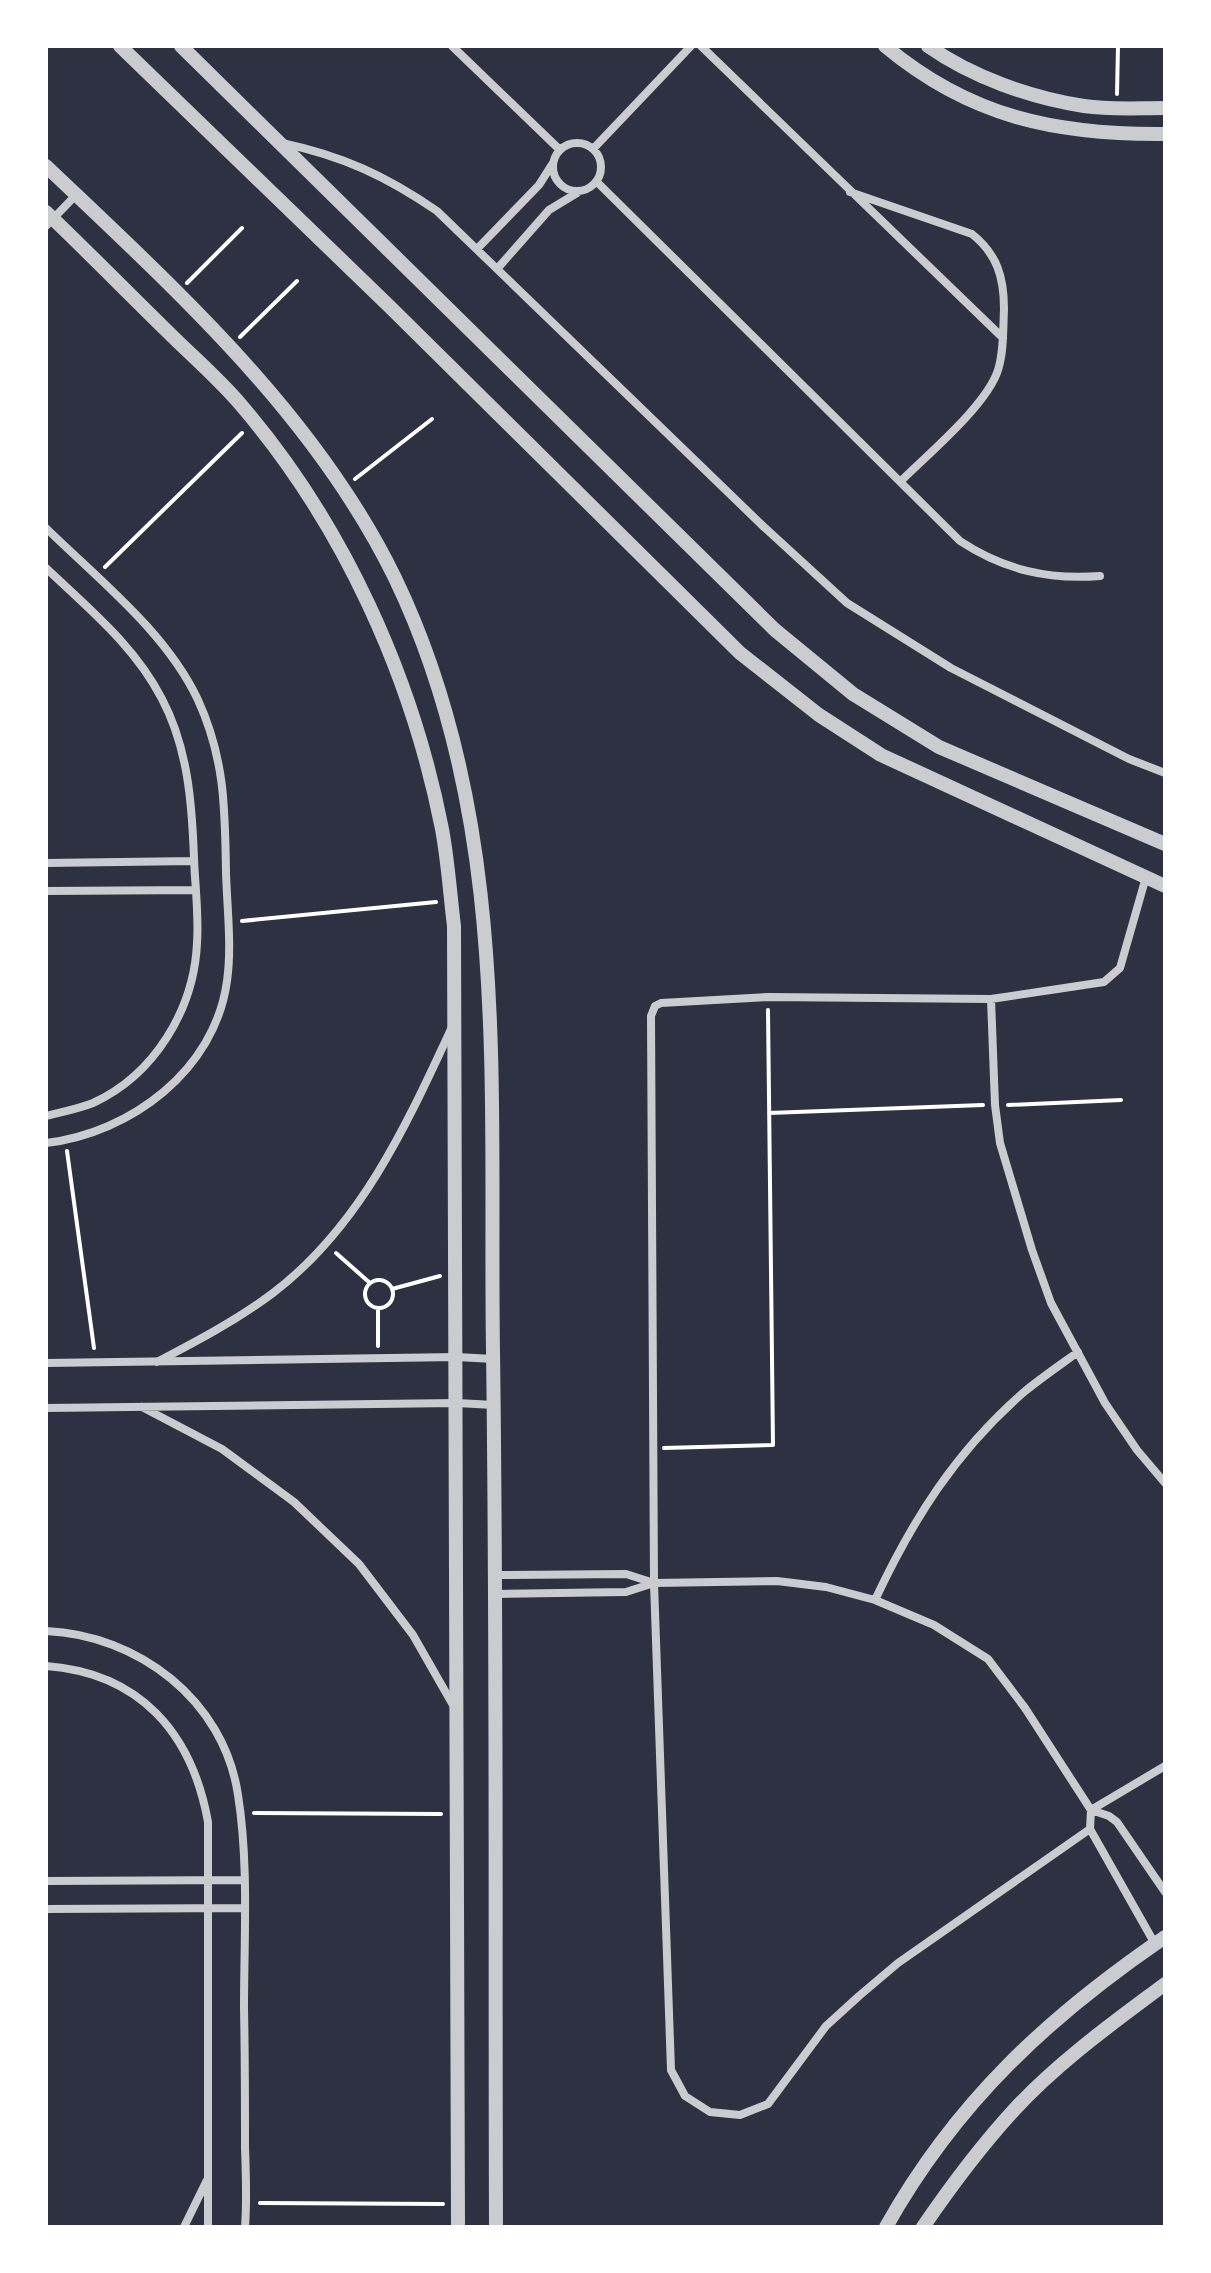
<svg xmlns="http://www.w3.org/2000/svg" width="1211" height="2273" font-family="'Fira Sans Condensed',sans-serif">
<rect width="100%" height="100%" fill="#2d3142"/>
<g fill="none" stroke-linecap="round" stroke-linejoin="round">
<!-- path -->
<path stroke="#fff" stroke-width="4" d="M 1117,94 L 1118,46
M 187,283 L 242,228
M 240,337 L 297,281
M 355,479 L 432,419
M 105,567 L 242,433
M 242,921 L 436,902
M 1008,1105 L 1121,1100
M 769,1113 L 983,1105
M 67,1151 L 94,1348
M 336,1253 L 370,1283
M365 1294a14 14 0 1 1 28 0a14 14 0 1 1-28 0Z
M 392,1289 L 440,1276
M 378,1346 L 378,1308
M 664,1448 L 773,1445 L 768,1010
M 254,1813 L 441,1814
M 260,2203 L 443,2204"/>
<!-- minor -->
<path stroke="#caccd0" stroke-width="8" d="M 452,46 L 560,150
M 701,46 L 1003,338
M553 167a24 24 0 1 1 48 0a24 24 0 1 1-48 0Z
M 282,143 C 343,156 386,176 437,211 L 764,527 L 847,603 L 951,668 L 1129,759 L 1165,773
M 593,149 L 691,46
M 597,182 L 960,541 C 1004,570 1048,580 1100,576
M 850,192 L 972,234 C 997,254 1004,277 1004,309 C 1003,329 1004,351 998,370 C 987,405 928,454 901,481
M 46,226 L 76,195
M 477,249 L 539,185 L 553,163
M 497,269 L 549,210 L 577,193
M 46,528 C 99,580 166,632 198,700 C 225,759 225,809 226,872 C 227,908 232,946 227,981 C 215,1070 131,1133 46,1143
M 46,568 C 88,608 135,646 162,699 C 188,748 192,804 194,858 C 195,886 199,915 197,943 C 194,1010 154,1075 93,1103 C 78,1109 61,1112 46,1116
M 46,863 L 194,861
M 46,891 L 196,890
M 991,999 L 995,1105 L 1000,1143 L 1032,1250 L 1051,1303 L 1105,1403 L 1137,1450 L 1165,1483
M 157,1362 C 197,1341 237,1320 273,1293 C 361,1226 407,1124 452,1027
M 46,1363 L 457,1357 L 493,1359
M 142,1407 L 222,1449 L 294,1502 L 359,1564 L 413,1635 L 453,1705
M 46,1408 L 457,1403 L 494,1405
M 494,1575 L 626,1574 L 654,1583
M 495,1594 L 626,1592 L 654,1583 L 777,1581 L 826,1587 L 875,1600 L 934,1625 L 988,1659 L 1025,1708 L 1091,1810 L 1165,1766
M 875,1600 C 913,1519 956,1451 1024,1392 C 1041,1378 1060,1365 1078,1352
M 46,1631 C 138,1635 224,1700 238,1795 C 249,1864 244,1938 244,2008 C 245,2055 245,2101 245,2148 C 246,2174 247,2201 245,2227
M 46,1666 C 140,1673 192,1733 208,1822 L 208,2227
M 1090,1829 L 898,1963 L 859,1996 L 826,2026 L 768,2104 L 740,2115 L 710,2112 L 685,2096 L 671,2070 L 654,1583 L 651,1016 L 655,1006 L 661,1003 L 768,997 L 991,999 L 1104,982 L 1120,968 L 1146,877
M 46,1881 L 243,1880
M 46,1909 L 244,1908
M 1155,1944 L 1090,1829 L 1091,1810 L 1109,1816 L 1117,1822 L 1165,1892
M 184,2227 L 207,2180"/>
<!-- tertiary -->
<path stroke="#caccd0" stroke-width="14" d="M 120,46 L 389,306 L 740,653 L 819,715 L 881,755 L 1165,886
M 181,46 L 775,630 L 853,694 L 939,747 L 1165,844
M 885,46 C 970,117 1056,135 1165,134
M 928,46 C 972,77 1031,98 1084,106 C 1111,110 1138,108 1165,108
M 46,166 C 176,290 315,414 395,578 C 512,821 489,1089 493,1351 C 497,1643 495,1935 496,2227
M 46,212 C 87,251 127,292 168,332 C 192,356 219,379 241,405 C 343,524 412,676 442,829 C 448,861 450,894 454,926 L 458,2227
M 886,2227 C 956,2102 1048,2017 1165,1937
M 923,2227 C 951,2186 980,2147 1014,2110 C 1058,2062 1113,2023 1165,1984"/>
</g>
<!-- border -->
<rect width="1211" height="2273" fill="none" stroke="#ffffff" stroke-width="96"/>
</svg>
